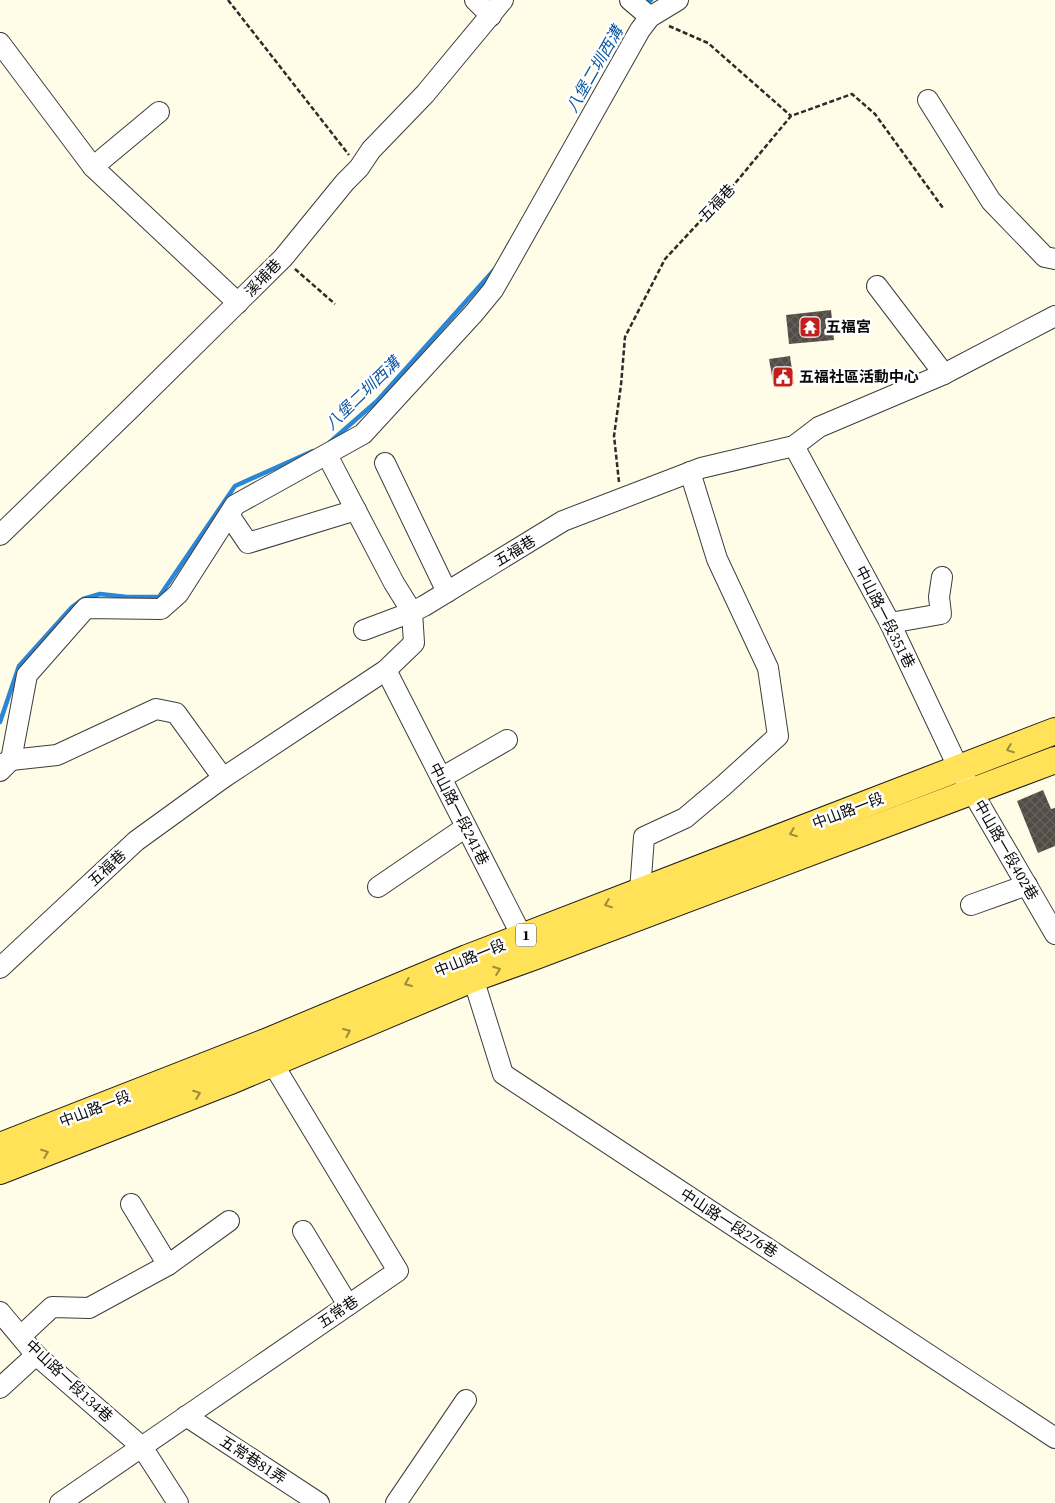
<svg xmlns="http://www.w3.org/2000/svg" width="1055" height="1503" viewBox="0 0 1055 1503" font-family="'Source Serif 4','Noto Sans TC',serif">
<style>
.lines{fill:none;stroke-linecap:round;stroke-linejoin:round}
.stream{stroke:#2b86d5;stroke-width:4.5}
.building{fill:url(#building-cross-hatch)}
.minor-casing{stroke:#3d3d3d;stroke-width:22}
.major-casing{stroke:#1b1b1b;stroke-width:28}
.path{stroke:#2c2c2c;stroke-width:2.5;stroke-dasharray:5 2.5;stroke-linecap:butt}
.minor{stroke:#fff;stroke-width:20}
.major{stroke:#ffe257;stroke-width:26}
.oneway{stroke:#9d8c38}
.labels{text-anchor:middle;stroke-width:5;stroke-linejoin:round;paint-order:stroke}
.shield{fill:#fff;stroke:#545454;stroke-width:1}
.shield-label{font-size:14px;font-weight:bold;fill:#0a0a0a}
.street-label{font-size:15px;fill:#0a0a0a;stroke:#fff}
.poi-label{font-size:15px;font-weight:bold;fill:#0a0a0a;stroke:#fff;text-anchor:start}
.water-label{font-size:16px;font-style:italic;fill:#0e57a2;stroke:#fff}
</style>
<defs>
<pattern id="building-cross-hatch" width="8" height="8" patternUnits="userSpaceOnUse" patternTransform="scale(1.25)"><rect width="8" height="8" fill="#534c46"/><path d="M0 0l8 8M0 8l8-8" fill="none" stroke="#67615c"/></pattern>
</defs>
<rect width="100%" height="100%" fill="#fffce7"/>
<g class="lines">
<g class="stream">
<polyline points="644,7 646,3 651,0"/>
<polyline points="329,443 377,401 494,270"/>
<polyline points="0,722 19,666 72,607 83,599 100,594 127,597 159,597 235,486 313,451"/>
</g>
</g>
<g class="building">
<polygon points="831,310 834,340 789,344 786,315"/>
<polygon points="790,356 794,384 774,387 769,359"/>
<polygon points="1043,790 1051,809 1055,808 1055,846 1038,853 1017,801"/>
</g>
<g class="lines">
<g class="minor-casing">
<g id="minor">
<polyline points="475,0 491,16"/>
<polyline points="630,0 650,17"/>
<polyline points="0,43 93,167 238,303"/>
<polyline points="928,100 991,201 1045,257 1055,259"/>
<polyline points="93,167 159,112"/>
<polyline points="877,286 944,374"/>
<polyline points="794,446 890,623 959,769 1055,934"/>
<polyline points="327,455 394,583 412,612 364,630"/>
<polyline points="385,463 447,592"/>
<polyline points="229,515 248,543 356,510"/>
<polyline points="0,535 129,410 283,258 345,182 359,168 371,150 425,94 503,0"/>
<polyline points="890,623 941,614 939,597 942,577"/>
<polyline points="386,670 528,948"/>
<polyline points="0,765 11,760 57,755 156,709 176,713 223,778"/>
<polyline points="0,771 11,760 27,675 86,608 161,609 178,594 235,505 363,434 474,313 493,290 509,262 640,30 650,17 678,0"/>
<polyline points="441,778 507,740"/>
<polyline points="378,887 466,827"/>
<polyline points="640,891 644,837 685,818 723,786 778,736 768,668 717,559 690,472"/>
<polyline points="971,905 1027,885"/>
<polyline points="469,965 503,1074 1055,1438"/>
<polyline points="0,968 136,841 223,778 386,670 414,643 412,612 424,606 563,521 701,468 794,446 819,427 944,374 1055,316"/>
<polyline points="131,1204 168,1265"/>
<polyline points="303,1231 348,1305"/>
<polyline points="0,1312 36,1355 142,1447 178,1503"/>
<polyline points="21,1336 52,1307 89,1308 168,1265 229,1221"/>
<polyline points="0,1388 36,1355"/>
<polyline points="186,1416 319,1503"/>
<polyline points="60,1503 398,1271 273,1064 270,1050"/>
<polyline points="396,1503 466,1400"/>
</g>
</g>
<g class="major-casing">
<g id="major">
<polyline points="0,1146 268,1041 467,958 1055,731"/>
<polyline points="0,1171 228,1082 472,979 533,957 1055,760"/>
</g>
</g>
<g class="path">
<polyline points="228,0 349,155"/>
<polyline points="669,26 708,43 791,116"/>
<polyline points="295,269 335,304"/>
<polyline points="619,482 614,436 621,385 625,337 665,259 732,187 791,116 852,94 875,114 943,208"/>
</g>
<use href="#minor" class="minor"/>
<use href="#major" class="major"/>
</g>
<defs><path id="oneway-chevron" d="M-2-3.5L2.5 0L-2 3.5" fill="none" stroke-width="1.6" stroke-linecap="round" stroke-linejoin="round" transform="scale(1.25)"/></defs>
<g class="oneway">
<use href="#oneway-chevron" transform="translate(1010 749) rotate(159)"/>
<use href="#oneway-chevron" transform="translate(793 833) rotate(159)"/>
<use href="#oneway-chevron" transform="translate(608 904) rotate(159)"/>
<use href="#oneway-chevron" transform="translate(497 970) rotate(-20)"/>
<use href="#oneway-chevron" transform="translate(408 983) rotate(157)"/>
<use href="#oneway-chevron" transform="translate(347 1032) rotate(-23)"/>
<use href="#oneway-chevron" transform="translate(197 1094) rotate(-21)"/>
<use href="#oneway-chevron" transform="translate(45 1153) rotate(-21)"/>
</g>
<defs>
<g id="temple-square" transform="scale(1.125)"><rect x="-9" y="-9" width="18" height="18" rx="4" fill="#c11f1b" stroke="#fff"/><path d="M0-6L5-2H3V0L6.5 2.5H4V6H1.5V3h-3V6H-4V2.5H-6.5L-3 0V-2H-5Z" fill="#fff"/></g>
<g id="civic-square" transform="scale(1.125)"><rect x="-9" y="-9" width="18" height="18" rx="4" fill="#c11f1b" stroke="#fff"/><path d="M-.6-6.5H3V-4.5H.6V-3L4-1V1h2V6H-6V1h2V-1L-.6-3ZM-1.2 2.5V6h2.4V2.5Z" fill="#fff"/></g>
</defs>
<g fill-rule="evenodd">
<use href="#temple-square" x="810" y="327"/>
<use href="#civic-square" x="783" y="377"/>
</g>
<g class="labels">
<rect class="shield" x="516" y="923.5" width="20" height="23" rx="4"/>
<g class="shield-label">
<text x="526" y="940">1</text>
</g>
<g class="street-label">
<text transform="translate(717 203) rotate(-47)" y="5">五福巷</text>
<text transform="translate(263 278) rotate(-46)" y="5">溪埔巷</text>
<text transform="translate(515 551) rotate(-31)" y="5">五福巷</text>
<text transform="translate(885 617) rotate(63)" y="5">中山路一段351巷</text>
<text transform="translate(848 811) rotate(-21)" y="5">中山路一段</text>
<text transform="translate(459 814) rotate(63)" y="5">中山路一段241巷</text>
<text transform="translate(1006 850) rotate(60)" y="5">中山路一段402巷</text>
<text transform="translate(107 868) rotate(-43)" y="5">五福巷</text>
<text transform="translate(470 958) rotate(-22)" y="5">中山路一段</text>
<text transform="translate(95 1109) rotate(-21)" y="5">中山路一段</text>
<text transform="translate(729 1223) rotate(33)" y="5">中山路一段276巷</text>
<text transform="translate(338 1312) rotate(-34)" y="5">五常巷</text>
<text transform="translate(69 1381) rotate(43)" y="5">中山路一段134巷</text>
<text transform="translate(253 1460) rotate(33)" y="5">五常巷81弄</text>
</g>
<g class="poi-label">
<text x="826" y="332">五福宮</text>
<text x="799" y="382">五福社區活動中心</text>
</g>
<g class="water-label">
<text transform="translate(594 69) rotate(-60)" y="6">八堡二圳西溝</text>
<text transform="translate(362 393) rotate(-44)" y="6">八堡二圳西溝</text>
</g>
</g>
</svg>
